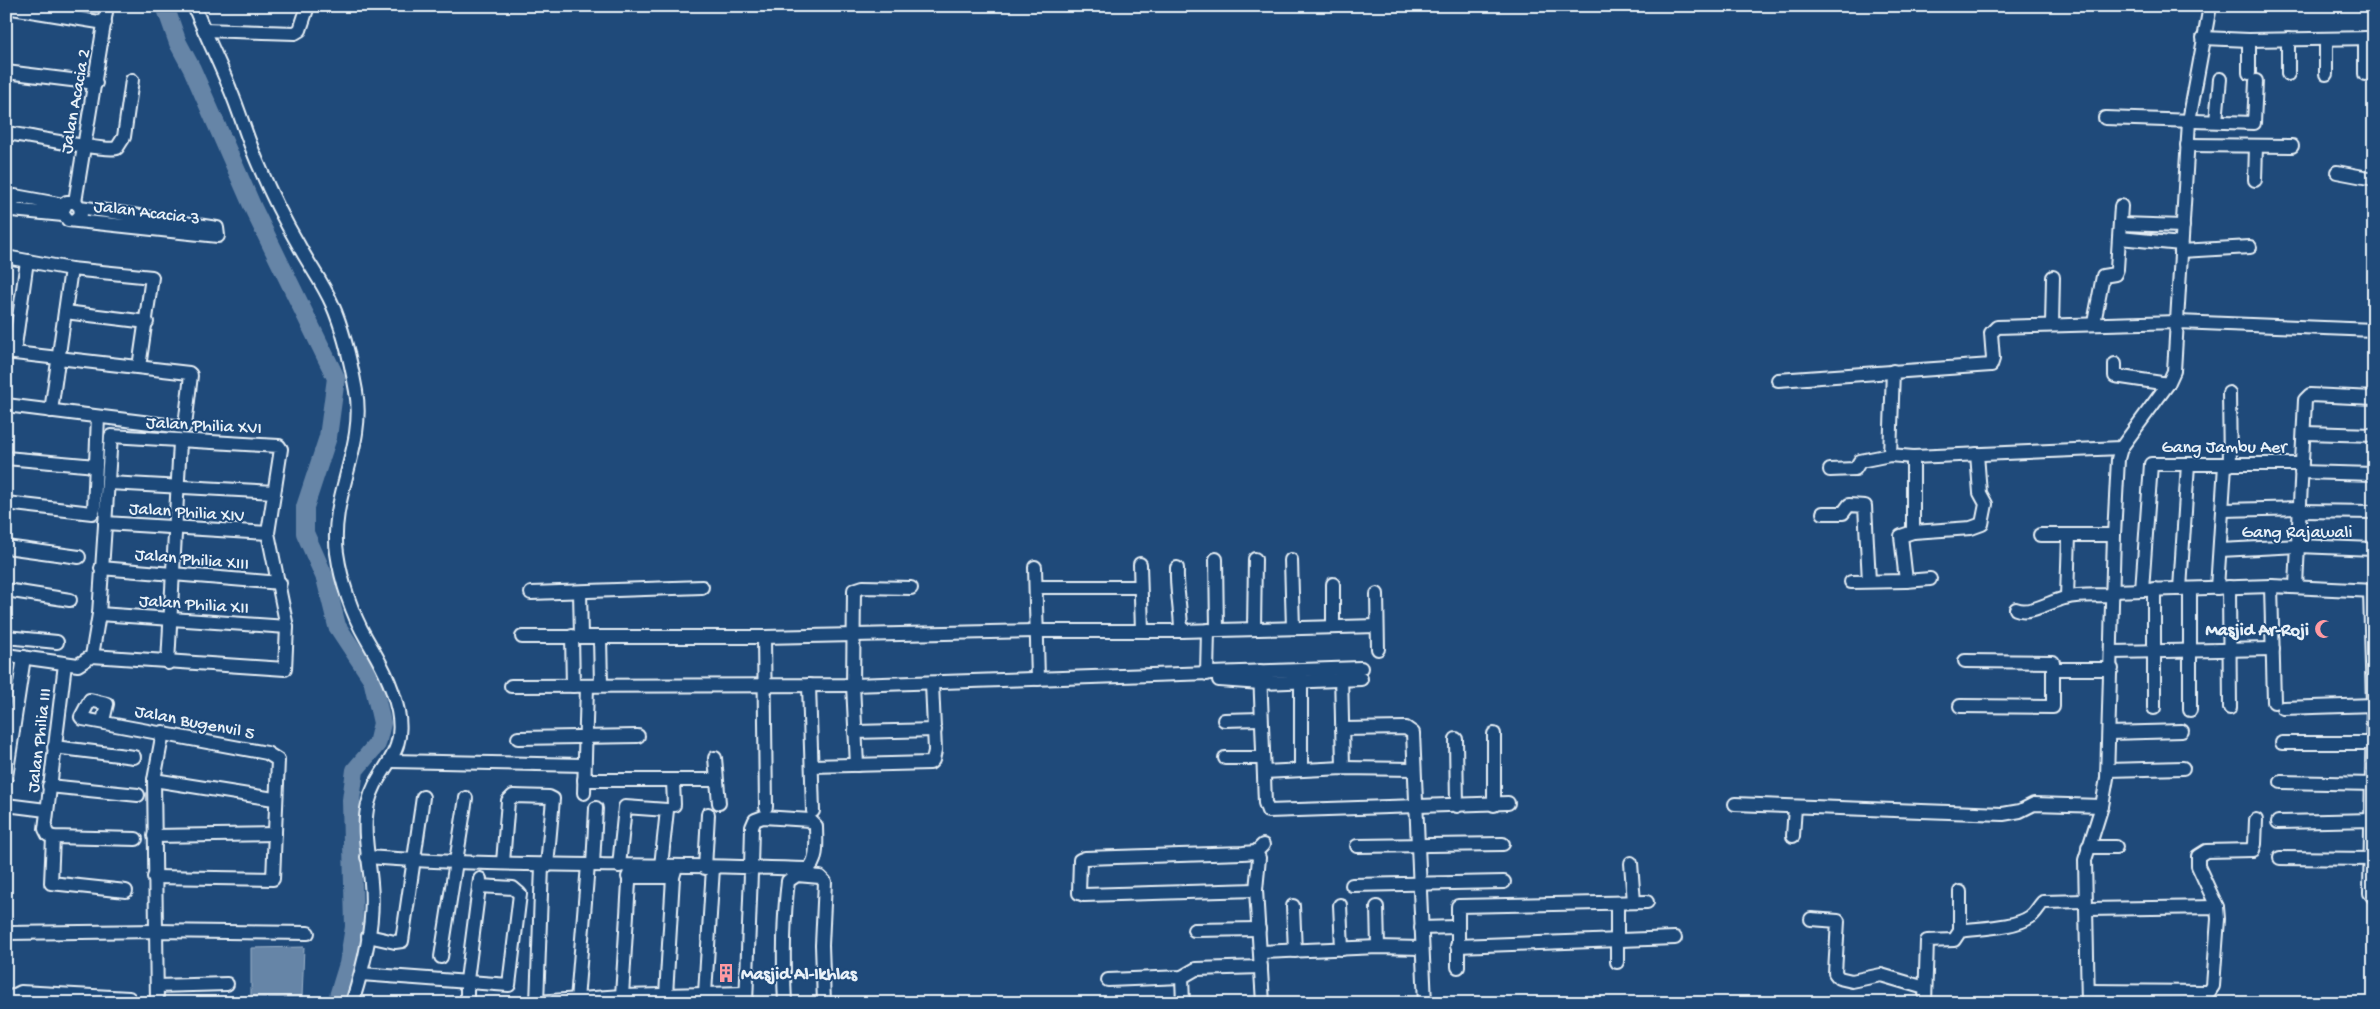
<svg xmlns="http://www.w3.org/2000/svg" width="2380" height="1009" viewBox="0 0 2380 1009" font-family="'Gochi Hand',sans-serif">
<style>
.water{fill:#6685a7;stroke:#9ab0c7}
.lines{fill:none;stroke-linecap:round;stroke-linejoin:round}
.river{stroke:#6685a7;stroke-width:18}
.minor-casing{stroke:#e8f1f8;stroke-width:16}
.minor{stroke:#1f4a7a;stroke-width:12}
.labels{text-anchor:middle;stroke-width:4;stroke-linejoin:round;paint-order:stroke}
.street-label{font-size:18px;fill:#e8f1f8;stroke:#1f4a7a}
.poi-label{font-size:18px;font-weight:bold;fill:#e8f1f8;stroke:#1f4a7a;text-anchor:end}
</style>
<rect width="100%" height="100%" fill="#1f4a7a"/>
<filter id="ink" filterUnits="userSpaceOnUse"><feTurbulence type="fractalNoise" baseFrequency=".02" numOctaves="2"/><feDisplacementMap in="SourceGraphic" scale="10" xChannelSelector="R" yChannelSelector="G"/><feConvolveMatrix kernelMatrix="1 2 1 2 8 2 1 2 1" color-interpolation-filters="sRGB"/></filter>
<g filter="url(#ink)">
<polygon class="water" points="304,947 302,998 251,997 251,948"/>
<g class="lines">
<polyline class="river" points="165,6 178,43 192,69 254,210 336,378 328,437 305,507 305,533 325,578 337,626 372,679 382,723 377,744 355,770 351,800 354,927 348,964 336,1003"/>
<g class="minor-casing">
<g id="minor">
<path d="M 194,6 C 205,34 219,61 230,89 C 241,115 248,142 260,168 C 271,194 284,220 298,244 C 309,265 323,283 332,304 C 344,331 351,363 356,391 C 366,447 329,497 337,553 C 341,581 352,614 366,638 C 380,662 392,683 398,711 C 407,758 377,766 368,804 C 362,829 369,858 371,883 C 375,923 364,965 352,1003"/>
<polyline points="6,7 105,23"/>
<polyline points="204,30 295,33 300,30 308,6"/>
<polyline points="2203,38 2249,40 2374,38"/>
<polyline points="2365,38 2365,74"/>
<polyline points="2326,39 2326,74"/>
<polyline points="2249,40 2249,73"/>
<polyline points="6,72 96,83"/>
<polyline points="2288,74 2288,39"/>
<polyline points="2105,118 2254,123 2256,81"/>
<polyline points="2216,121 2220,79"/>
<path d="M 6,133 C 24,135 107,152 117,148 L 124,137 L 132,80"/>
<polyline points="2187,145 2292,146"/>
<polyline points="2337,172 2374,179"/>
<polyline points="2255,180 2256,146"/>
<polyline points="75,202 107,6"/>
<polyline points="63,215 12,210 13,198 15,196 64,205"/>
<polyline points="76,220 81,214 80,207 75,202 67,202 62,212 68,220 218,236 217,228 80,207"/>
<polyline points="2121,224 2183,226"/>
<polyline points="2120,238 2181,244"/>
<polyline points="2181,251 2250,247"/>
<polyline points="6,257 71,269 152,277 139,367"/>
<polyline points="65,312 147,322"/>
<polyline points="2094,323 2103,276 2115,274 2117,269 2121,206"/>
<polyline points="2052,325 2053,277"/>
<polyline points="6,352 189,373 191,375 185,426 183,427 6,405"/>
<polyline points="14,353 27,261"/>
<polyline points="2115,364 2115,376 2168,384"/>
<polyline points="1778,380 1991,365 1993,359 1991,333 1997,327 2178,322 2374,330"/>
<polyline points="2229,393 2230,465"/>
<polyline points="51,411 71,269"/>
<polyline points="2305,433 2374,435"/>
<polyline points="1890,455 1893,371"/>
<polyline points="1913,457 1913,532 1971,528 1982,524 1986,504 1980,493 1977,454"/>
<polyline points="6,458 96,466"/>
<polyline points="1830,470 1855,469 1860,461 1890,455 1913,457 2121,448"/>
<polyline points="2301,472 2374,474"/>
<polyline points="109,483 274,492"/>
<polyline points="6,503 92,513 94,509 98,417"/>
<polyline points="2223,510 2300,508"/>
<polyline points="2300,511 2374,512"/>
<polyline points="1823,513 1843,513 1849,505 1865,506 1869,581"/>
<polyline points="105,523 268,533"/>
<polyline points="2040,535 2114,535"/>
<polyline points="6,547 79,557"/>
<polyline points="2220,550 2298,546 2374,549"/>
<polyline points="1216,559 1217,629"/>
<polyline points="1291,560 1293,628"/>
<polyline points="1140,564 1142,631"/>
<polyline points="1035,567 1038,679"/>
<polyline points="101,568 280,583"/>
<path d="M 1177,568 C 1176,590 1181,610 1181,631"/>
<polyline points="1906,581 1930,579"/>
<polyline points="1851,582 1906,581 1901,536 1913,532"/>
<polyline points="1333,584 1333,627"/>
<polyline points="2271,586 2274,702"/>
<polyline points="2296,586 2305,400 2310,395 2374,398"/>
<polyline points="1036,587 1140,587"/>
<polyline points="2229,587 2230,708"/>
<polyline points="2217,588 2225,465"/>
<polyline points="2154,589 2154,708"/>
<polyline points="2180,589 2188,464"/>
<polyline points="2190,589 2190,710"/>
<polyline points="6,590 70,600"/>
<polyline points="2142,590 2151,464 2301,464"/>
<polyline points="2112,591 2271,586 2374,591"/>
<polyline points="2370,591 2373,705 2370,893 2374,898"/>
<polyline points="580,592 581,636"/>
<polyline points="531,593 702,587"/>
<polyline points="1377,594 1378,649"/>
<polyline points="2067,597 2069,535"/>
<path d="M 2016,609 C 2030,615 2051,601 2065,598 C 2079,594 2098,596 2113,595"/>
<polyline points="99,614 287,627"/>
<polyline points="1254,628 1255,559"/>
<polyline points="572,636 573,686"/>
<polyline points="6,637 57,642"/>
<polyline points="522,637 764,637 1036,631 1181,631 1377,626"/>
<polyline points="600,637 601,685"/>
<polyline points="764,637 766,807"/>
<polyline points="2112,652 2273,649"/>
<polyline points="6,655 78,665 92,656 99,614 111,436 279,446 281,449 268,533 287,627 285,669 92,656"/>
<polyline points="168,663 180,442"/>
<polyline points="65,664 45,829 48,835 53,837 136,839"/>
<polyline points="2053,669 2112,669"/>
<polyline points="1260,671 1265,803 1268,811 1508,803"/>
<polyline points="1341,671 1343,768"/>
<polyline points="1301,672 1301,770"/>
<polyline points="1207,674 1208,630"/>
<polyline points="1219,680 1261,683 1361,679"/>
<polyline points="809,685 813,811"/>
<polyline points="511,686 853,685 1361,668"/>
<polyline points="1960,706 2053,707 2053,662 1965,661"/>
<polyline points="2283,708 2374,705"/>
<polyline points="1224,720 1261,719"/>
<polyline points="103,721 107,704 90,700 81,717 83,719 267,753 278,760 273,879 154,877"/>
<polyline points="1342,729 1406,728 1413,733 1425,1003"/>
<polyline points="855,732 935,730"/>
<polyline points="2109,733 2182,731"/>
<polyline points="1494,734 1494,805"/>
<polyline points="518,738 638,736"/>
<polyline points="1456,739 1457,806"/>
<polyline points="2282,743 2374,743"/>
<polyline points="54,747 134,757"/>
<polyline points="715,758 719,803"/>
<polyline points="1225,758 1263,758"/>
<polyline points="391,761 584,765"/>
<polyline points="857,765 853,685 854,590 863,587 911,588"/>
<polyline points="812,766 930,763 933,760 935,751 932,683"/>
<polyline points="2108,770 2183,768"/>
<polyline points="1264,772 1343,768 1414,769"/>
<polyline points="6,777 24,657"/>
<polyline points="154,780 274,799"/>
<polyline points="584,780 716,780"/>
<polyline points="673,781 674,805"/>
<polyline points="2281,782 2374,784"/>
<polyline points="49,786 138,795"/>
<polyline points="584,793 587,686"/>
<polyline points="1735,804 2003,814 2020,811 2034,804 2102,806"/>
<polyline points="6,805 46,810"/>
<polyline points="2278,822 2374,820"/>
<polyline points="154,836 275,834"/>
<polyline points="1793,836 1795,807"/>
<polyline points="53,837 51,883 126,891"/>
<polyline points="1357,846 1503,844"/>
<polyline points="2088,847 2116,847"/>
<polyline points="1256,852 1259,858 1256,890 1263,1003"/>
<path d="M 367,857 C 514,868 661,863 807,869 C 819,863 816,838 816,826 L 810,820 L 763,817 L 755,820 L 752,827 L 751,867 L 751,873 L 746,1003"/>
<polyline points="2280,858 2374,859"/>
<polyline points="503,862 508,801 513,796 549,797 553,799 547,866"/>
<polyline points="1631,863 1634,902"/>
<polyline points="593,865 596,808"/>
<polyline points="619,866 625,807 667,810 661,866"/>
<polyline points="705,868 708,814"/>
<polyline points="628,877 673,877"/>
<polyline points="1352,885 1504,882"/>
<polyline points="1256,890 1084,895 1079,893 1080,860 1085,858 1243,853 1256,852 1263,845"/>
<polyline points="1960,892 1960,931"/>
<polyline points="1617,903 1617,962"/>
<polyline points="1340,905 1342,949"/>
<polyline points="1293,906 1295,951"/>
<polyline points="1377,907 1378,947"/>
<polyline points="2217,907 2198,866 2198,856 2206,851 2253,850 2255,844 2256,820"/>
<polyline points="2087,909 2217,907 2218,919 2213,986 2209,992 2088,991"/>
<polyline points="1811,919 1838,921 1835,973 1839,978 1852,981 1881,975 1925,988"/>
<polyline points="1421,928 1456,927"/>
<polyline points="1194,930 1259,929"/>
<polyline points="6,933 156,931 308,933"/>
<polyline points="368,936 395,942 402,941 423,797"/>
<polyline points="1457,946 1675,938"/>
<polyline points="1261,952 1378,947 1421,948"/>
<polyline points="441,957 466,798"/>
<polyline points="1458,967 1458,906 1647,902"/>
<polyline points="361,974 509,985 520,894 513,888 479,886"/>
<polyline points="1182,977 1183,1003"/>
<polyline points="1108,980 1182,977 1196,969 1261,967"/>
<polyline points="157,986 227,984"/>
<polyline points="705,993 713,868"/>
<polyline points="666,995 673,877 676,867"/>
<polyline points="622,996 630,866"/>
<polyline points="577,1000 588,865"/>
<polyline points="537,1002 622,996 746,993"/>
<polyline points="11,1003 11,997 21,992 129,998"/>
<polyline points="157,1003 154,780 163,732"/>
<polyline points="467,1003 467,980 480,879"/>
<polyline points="537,1003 542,866"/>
<path d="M 785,1003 C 783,962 783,922 788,881 L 797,875 L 820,877 L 825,882 L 822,945 L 824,1003"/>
<path d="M 1925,1003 L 1927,941 L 1954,940 L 1960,931 C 1979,928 2014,928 2030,917 C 2036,913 2038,907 2043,902 L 2085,901"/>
<polyline points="2088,1003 2085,860 2102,806 2107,778 2114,535 2118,459 2121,448 2168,384 2174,371 2189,121 2210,6"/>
</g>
</g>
<use href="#minor" class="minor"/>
</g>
</g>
<defs>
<g id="mosque-bare" transform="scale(1.5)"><path d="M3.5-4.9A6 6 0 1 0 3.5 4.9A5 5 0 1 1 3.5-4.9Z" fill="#ff9aa2" stroke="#1f4a7a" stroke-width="2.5" paint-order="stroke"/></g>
<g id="building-bare" transform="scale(1.5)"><path d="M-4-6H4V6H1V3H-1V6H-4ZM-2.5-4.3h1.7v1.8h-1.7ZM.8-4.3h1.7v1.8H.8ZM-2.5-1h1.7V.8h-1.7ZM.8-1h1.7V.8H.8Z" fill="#ff9aa2" stroke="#1f4a7a" stroke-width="2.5" paint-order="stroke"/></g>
</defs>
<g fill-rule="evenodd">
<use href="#mosque-bare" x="2324" y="629"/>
<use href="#building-bare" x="726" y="973"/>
</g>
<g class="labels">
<g class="street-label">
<text transform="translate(74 101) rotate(-80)" y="6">Jalan Acacia 2</text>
<text transform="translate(147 211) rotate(7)" y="6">Jalan Acacia 3</text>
<text transform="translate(204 424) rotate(3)" y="6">Jalan Philia XVI</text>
<text x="2224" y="452">Gang Jambu Aer</text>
<text transform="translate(187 511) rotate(4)" y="6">Jalan Philia XIV</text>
<text x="2297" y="537">Gang Rajawali</text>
<text transform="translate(192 558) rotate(5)" y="6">Jalan Philia XIII</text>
<text transform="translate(194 603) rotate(4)" y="6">Jalan Philia XII</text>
<text transform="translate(195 721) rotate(11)" y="6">Jalan Bugenvil 5</text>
<text transform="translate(38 740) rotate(-83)" y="6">Jalan Philia III</text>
</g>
<g class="poi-label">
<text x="2309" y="635">Masjid Ar-Roji</text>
<text x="741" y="979" text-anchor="start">Masjid Al-Ikhlas</text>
</g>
</g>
<rect width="2380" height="1009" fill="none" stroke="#1f4a7a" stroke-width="25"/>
<rect x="12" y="12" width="2355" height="984" fill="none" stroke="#e8f1f8" stroke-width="2" filter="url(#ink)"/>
</svg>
